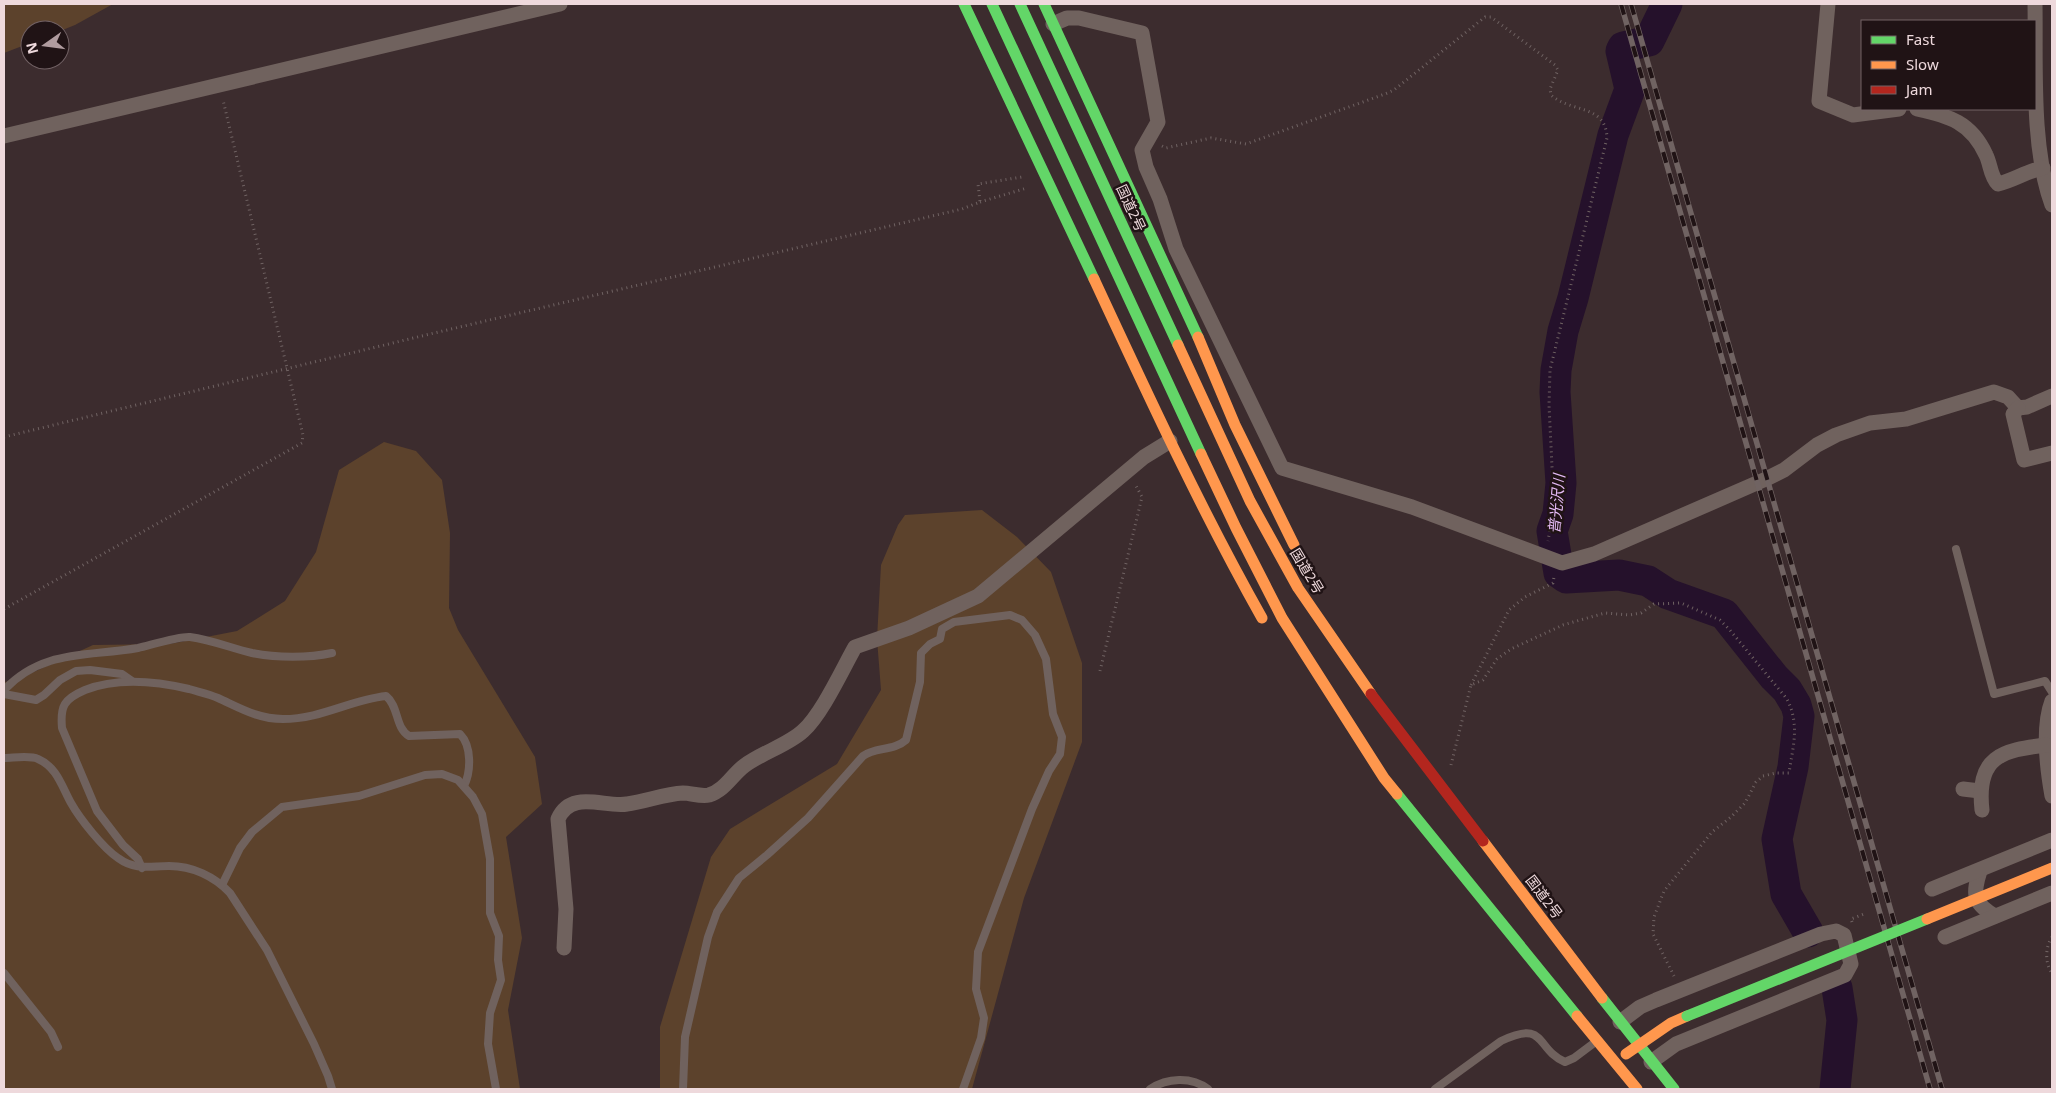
<svg xmlns="http://www.w3.org/2000/svg" width="2056" height="1093" viewBox="0 0 2056 1093" font-family="'Noto Sans','Noto Sans JP',sans-serif">
<style>
.green{fill:#5c422c}
.lines{fill:none;stroke-linecap:round;stroke-linejoin:round}
.river{stroke:#25112b;stroke-width:31}
.path{stroke:#706363;stroke-width:3;stroke-dasharray:1 4;stroke-linecap:butt}
.lane{stroke:#70625e;stroke-width:8}
.street{stroke:#70625e;stroke-width:15}
.fast{stroke:#63d668;stroke-width:11}
.slow{stroke:#ff974d;stroke-width:11}
.jam{stroke:#b3261e;stroke-width:11}
.rail-casing{stroke:#706362;stroke-width:5.5}
.rail{stroke:#201315;stroke-width:4;stroke-dasharray:11;stroke-linecap:butt}
.fast-bridge{stroke:#63d668;stroke-width:11}
.slow-bridge{stroke:#ff974d;stroke-width:11}
.labels{text-anchor:middle;stroke-width:5;stroke-linejoin:round;paint-order:stroke}
.street-label{font-size:14px;fill:#eed9dc;stroke:#201315}
.water-label{font-size:15px;font-style:italic;fill:#e4baf5;stroke:#201315}
</style>
<rect width="100%" height="100%" fill="#3c2c2e"/>
<g class="green">
<polygon points="4,4 113,4 75,25 60,31 30,30 30,43 4,53"/>
<polygon points="384,442 416,451 442,480 450,533 449,608 458,630 535,757 542,804 506,837 522,938 508,1010 520,1089 4,1089 4,682 14,681 93,645 170,644 237,631 285,601 316,552 339,470"/>
<polygon points="982,510 1017,537 1051,572 1082,663 1082,742 1024,898 972,1089 660,1089 660,1027 711,857 730,829 837,764 881,690 877,639 881,565 898,525 905,515"/>
</g>
<g class="lines">
<g class="river">
<polyline points="1667,4 1649,41 1623,47 1621,51 1630,89 1613,135 1573,298 1563,331 1556,370 1555,392 1561,483 1558,514 1552,531 1559,573 1566,578 1619,575 1648,581 1668,594 1724,614 1774,677 1787,690 1796,705 1799,716 1793,767 1777,839 1786,894 1808,932"/>
<polyline points="1835,1089 1842,1020 1837,988"/>
</g>
<g class="path">
<path d="M 1162,146 L 1166,148 L 1211,138 L 1246,144 L 1385,94 L 1394,90 L 1485,17 L 1491,17 L 1555,65 L 1558,70 L 1550,89 L 1551,95 C 1571,113 1606,104 1607,138 L 1550,370 L 1549,405 L 1554,508 L 1548,541"/>
<polyline points="980,202 1027,188"/>
<polyline points="4,437 430,334 962,209 980,202 978,184 1022,177"/>
<polyline points="4,609 302,443 303,435 223,100"/>
<polyline points="1100,671 1142,497 1135,484"/>
<polyline points="1471,685 1509,610 1525,597 1553,583 1554,577"/>
<path d="M 1451,765 L 1471,685 L 1483,680 L 1497,659 L 1511,649 L 1563,625 L 1605,613 L 1629,615 L 1641,613 L 1654,604 L 1681,603 L 1720,620 L 1729,629 L 1787,699 C 1800,725 1793,746 1789,773 L 1776,773 L 1763,776 L 1756,782 L 1745,803 L 1731,817 L 1712,832 L 1664,891 L 1654,917 L 1653,934 L 1674,976"/>
<polyline points="1852,922 1851,919 1864,914"/>
<path d="M 2052,937 C 2045,947 2045,964 2052,973"/>
</g>
<g class="lane">
<polyline points="1956,549 1994,694 2045,681 2052,692"/>
<path d="M 4,690 C 43,649 87,657 138,648 C 151,645 179,636 190,637 C 212,640 231,648 252,653 C 276,658 309,658 332,653"/>
<polyline points="4,694 36,700 44,695 60,680 76,671 90,670 122,674 132,681"/>
<path d="M 4,758 C 13,758 30,755 38,759 C 57,767 62,787 71,803 C 80,819 103,848 118,858 C 136,871 150,866 169,866 C 192,866 214,876 230,893 L 267,950 L 314,1044 L 328,1076 L 332,1089"/>
<path d="M 142,868 L 138,859 L 123,845 L 97,811 L 62,728 C 60,706 64,699 85,690 C 118,677 155,681 189,689 C 199,692 209,694 218,698 C 240,708 258,719 283,719 C 321,719 350,700 386,696 C 399,706 395,728 409,736 L 460,734 C 472,746 471,772 464,786"/>
<polyline points="222,885 240,848 252,832 282,807 359,796 425,775 442,774 458,780 473,797 482,814 490,859 490,913 499,936 498,960 501,980 490,1013 488,1044 496,1089"/>
<polyline points="4,973 51,1032 58,1047"/>
<path d="M 683,1089 L 685,1037 L 708,937 L 717,912 L 739,878 L 767,855 L 808,818 L 863,756 C 875,747 894,751 906,740 L 920,682 L 921,653 L 930,644 L 940,639 L 942,629 L 954,622 L 1010,615 L 1022,620 L 1035,635 L 1046,659 L 1053,714 L 1062,737 L 1060,754 L 1049,771 L 1032,809 L 978,952 L 976,989 L 984,1018 L 981,1038 L 963,1089"/>
<path d="M 1150,1089 C 1167,1078 1191,1076 1208,1089"/>
<path d="M 1435,1089 L 1501,1041 C 1547,1019 1535,1049 1565,1062 L 1574,1058 L 1594,1043"/>
</g>
<g class="street">
<polyline points="1828,4 1819,101 1853,115 1899,109"/>
<path d="M 2035,4 C 2036,65 2031,148 2052,205"/>
<polyline points="1053,24 1067,18 1079,18 1142,33 1158,122 1142,150 1146,167 1160,199 1176,249 1282,468 1412,507 1562,563 1594,554 1766,479 1784,470 1817,445 1836,435 1870,423 1906,419 1994,392 2008,397 2018,408 2027,407 2052,396"/>
<path d="M 1917,109 C 1949,116 1971,122 1986,155 C 1991,165 1990,176 1998,184 C 2014,180 2027,171 2043,168"/>
<polyline points="4,136 560,4"/>
<polyline points="2018,408 2013,414 2024,460 2052,453"/>
<path d="M 2052,701 C 2042,727 2047,768 2052,796"/>
<polyline points="1963,789 1980,791"/>
<path d="M 1982,810 C 1976,757 2001,750 2047,745"/>
<path d="M 1980,871 C 1973,893 1972,903 1995,916"/>
<polyline points="1932,889 2052,840"/>
<polyline points="1945,937 2052,893"/>
<path d="M 564,948 L 566,909 L 558,819 C 571,789 605,808 627,804 C 645,802 664,794 683,793 C 691,793 701,797 709,795 C 725,790 732,775 744,766 C 761,753 788,745 803,731 C 822,714 842,670 855,647 L 909,628 L 978,596 L 1144,457 L 1170,441"/>
<polyline points="1620,1022 1640,1007 1656,1000 1821,934 1836,931 1844,935 1851,964 1845,975 1676,1044 1651,1062"/>
</g>
<g class="fast">
<polyline points="964,4 1094,279"/>
<polyline points="992,4 1201,454"/>
<polyline points="1020,4 1178,345"/>
<polyline points="1044,4 1198,337"/>
<polyline points="1397,794 1577,1016"/>
<polyline points="1602,998 1674,1089"/>
</g>
<g class="slow">
<path d="M 1094,279 C 1147,393 1200,508 1262,618"/>
<polyline points="1198,337 1235,425 1294,545"/>
<polyline points="1178,345 1250,501 1298,588 1371,694"/>
<polyline points="1201,454 1236,528 1282,618 1384,778 1397,794"/>
<polyline points="1483,841 1602,998"/>
<polyline points="1577,1016 1637,1089"/>
<polyline points="1626,1054 1671,1023 1687,1016"/>
</g>
<polyline class="jam" points="1371,694 1483,841"/>
<g class="rail-casing">
<g id="rail">
<polyline points="1621,4 1930,1089"/>
<polyline points="1631,4 1942,1089"/>
</g>
</g>
<use href="#rail" class="rail"/>
<polyline class="fast-bridge" points="1687,1016 1927,919"/>
<polyline class="slow-bridge" points="1927,919 2052,868"/>
</g>
<g class="labels">
<g class="street-label">
<text transform="translate(1131 208) rotate(65)" y="5">国道2号</text>
<text transform="translate(1307 571) rotate(59)" y="5">国道2号</text>
<text transform="translate(1544 897) rotate(53)" y="5">国道2号</text>
</g>
<g class="water-label">
<text transform="translate(1557 504) rotate(-85)" y="5">普光沢川</text>
</g>
</g>
<rect width="2056" height="1093" fill="none" stroke="#eed9dc" stroke-width="10"/>
<rect x="1861" y="20" width="175" height="90" fill="#201315" stroke="#726265"/>
<rect x="1871" y="36" width="25" height="8" fill="#63d668" stroke="#726265"/>
<text x="1906" y="45" font-size="15" fill="#eed9dc">Fast</text>
<rect x="1871" y="61" width="25" height="8" fill="#ff974d" stroke="#726265"/>
<text x="1906" y="70" font-size="15" fill="#eed9dc">Slow</text>
<rect x="1871" y="86" width="25" height="8" fill="#b3261e" stroke="#726265"/>
<text x="1906" y="95" font-size="15" fill="#eed9dc">Jam</text>
<g transform="translate(45 45) rotate(256)"><circle r="24" fill="#201315" stroke="#726265"/>
<path d="M0-4L9 19L0 12L-9 19Z" fill="#b09c9f"/>
<text y="-8" font-size="14" font-weight="bold" text-anchor="middle" fill="#eed9dc">N</text>
</g>
</svg>
